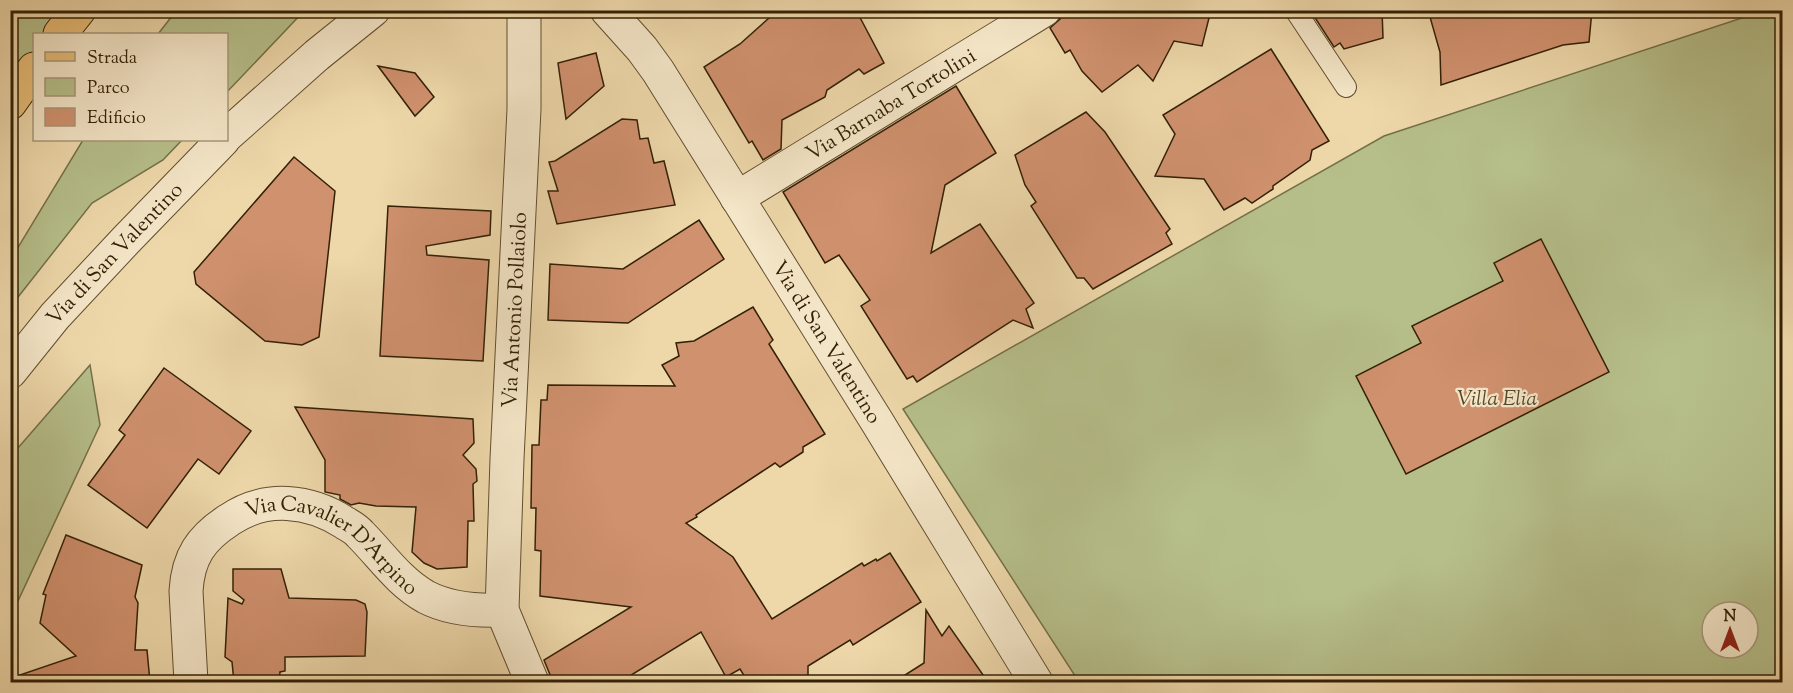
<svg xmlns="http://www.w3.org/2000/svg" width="1793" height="693" viewBox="0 0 1793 693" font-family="'Sorts Mill Goudy',serif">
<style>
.green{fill:#b6bf8a;stroke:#747048;stroke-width:1.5;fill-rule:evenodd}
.building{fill:#d0916e;stroke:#332006;stroke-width:1.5}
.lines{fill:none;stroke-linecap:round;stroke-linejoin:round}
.lane-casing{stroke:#624e2f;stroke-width:22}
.street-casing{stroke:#624e2f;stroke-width:35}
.primary-casing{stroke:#332006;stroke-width:35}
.lane{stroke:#f4e6c8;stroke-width:20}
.street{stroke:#f4e6c8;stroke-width:33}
.primary{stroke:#e7bc75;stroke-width:33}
.labels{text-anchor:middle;stroke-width:4.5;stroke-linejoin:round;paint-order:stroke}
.street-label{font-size:21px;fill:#332006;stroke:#f4e6c8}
.park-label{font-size:21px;font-style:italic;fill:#544827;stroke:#f4e6c8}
</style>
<rect width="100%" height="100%" fill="#eed8aa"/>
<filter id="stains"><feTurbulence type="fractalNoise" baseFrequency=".00333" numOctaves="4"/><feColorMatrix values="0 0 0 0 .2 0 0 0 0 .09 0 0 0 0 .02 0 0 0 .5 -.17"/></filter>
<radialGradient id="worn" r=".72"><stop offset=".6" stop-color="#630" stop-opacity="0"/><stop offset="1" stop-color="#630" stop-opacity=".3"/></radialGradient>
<g class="green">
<polygon points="11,11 65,11 47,34 34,34 34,51 11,82"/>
<polygon points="176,11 176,10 304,11 227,92 226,34 158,34"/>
<path d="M 1763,11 L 1782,11 L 1782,682 L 1079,682 L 903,409 L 1384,136 ZM 1712,612 L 1748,612 L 1748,648 L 1712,648 Z"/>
<polygon points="83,140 182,140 163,160 92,203 11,306 11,259"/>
<polygon points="90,365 100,425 11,616 11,456"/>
</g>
<g class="building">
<polygon points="778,10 856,10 884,63 864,74 859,69 827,90 825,97 782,120 781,149 763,160 752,141 749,143 704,67 740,44"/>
<polygon points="1063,10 1211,10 1202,46 1174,41 1153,81 1138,65 1102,92 1082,71 1070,50 1065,53 1050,28 1060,19"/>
<polygon points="1310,10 1382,10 1383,38 1344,49 1340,43 1334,47"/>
<polygon points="1428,10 1592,10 1589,42 1563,45 1441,85 1440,52"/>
<polygon points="1271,49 1329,141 1312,150 1310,160 1273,186 1273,189 1252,203 1245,198 1224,210 1204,179 1155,176 1175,134 1163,115"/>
<polygon points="596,53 604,86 566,119 558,63"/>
<polygon points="378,66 415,73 434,97 415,116"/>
<polygon points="956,86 996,153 945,185 931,253 980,224 1034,303 1026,309 1033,328 1013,320 917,382 913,376 907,379 861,306 870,300 839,255 825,263 783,192"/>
<polygon points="1086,112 1105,132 1170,229 1166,233 1172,244 1093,289 1084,278 1077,278 1031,206 1036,202 1025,185 1015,155"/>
<polygon points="622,119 637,120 640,139 648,138 654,163 664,161 675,205 557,224 548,191 558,191 549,162 555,161"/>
<polygon points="294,157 335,191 319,337 302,345 265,341 196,284 194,272"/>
<polygon points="388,206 491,211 490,235 426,246 427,255 489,260 483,361 380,356"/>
<polygon points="699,220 724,259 628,323 548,320 550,264 623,269"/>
<polygon points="1541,239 1609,372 1406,474 1356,376 1421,343 1412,326 1503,281 1494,263"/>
<polygon points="753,307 773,340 769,344 825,434 803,447 803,452 780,467 775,463 696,515 697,517 686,523 733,557 772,619 862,563 864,566 876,559 877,561 890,553 921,602 853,645 850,640 808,666 808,682 748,682 740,669 726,677 701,632 620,682 553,682 544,660 631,607 540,596 541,551 535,550 536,508 531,508 532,445 539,445 541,400 547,400 548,385 675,386 662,365 679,356 676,343 694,341"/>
<polygon points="164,368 251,431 219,474 198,459 147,528 88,485 125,435 119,430"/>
<polygon points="295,407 473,419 474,443 463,455 476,469 477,481 473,484 474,521 468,521 467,567 437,569 424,563 412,552 416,507 376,506 359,503 351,505 340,499 340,495 325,492 325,460"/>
<polygon points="66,535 142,565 135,597 138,603 135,650 147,650 150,682 14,682 14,677 76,656 40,623 46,595 43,594"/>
<polygon points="233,569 281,569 289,598 356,600 365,604 367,612 365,656 285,657 285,671 280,672 279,682 234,682 232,662 225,657 228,598 242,604 244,600 233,591"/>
<polygon points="926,610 942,636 949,626 988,682 894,682 924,663"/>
</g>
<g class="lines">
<g class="lane-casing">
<polyline id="lane" points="1295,10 1346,87"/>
</g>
<g class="street-casing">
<g id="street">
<polyline points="524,10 524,109 507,459 502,610 532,682"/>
<path id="s1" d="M 607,10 L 642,49 L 658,71 L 876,420 L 1036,682"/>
<polyline points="226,136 317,55 373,10"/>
<path id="s2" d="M 737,198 L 1044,10"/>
<path id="s3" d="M 10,372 L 55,316 L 127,239 L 223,140"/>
<path id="s4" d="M 191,682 L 186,591 C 188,557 201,538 229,520 C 265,495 310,500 345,523 C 350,526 356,529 360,534 C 382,556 398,581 426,597 C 449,609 477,611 502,610"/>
</g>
</g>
<g class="primary-casing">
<g id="primary">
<polyline points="60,34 79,10"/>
<polyline points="10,103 34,69"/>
</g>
</g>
<use href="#lane" class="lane"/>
<use href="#street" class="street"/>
<use href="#primary" class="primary"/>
</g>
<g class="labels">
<g class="street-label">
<text dy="7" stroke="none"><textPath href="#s2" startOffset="180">Via Barnaba Tortolini</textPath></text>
<text dy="7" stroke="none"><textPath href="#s3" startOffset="158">Via di San Valentino</textPath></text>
<text transform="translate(514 310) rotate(-87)" y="7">Via Antonio Pollaiolo</text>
<text dy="7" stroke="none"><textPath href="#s1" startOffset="399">Via di San Valentino</textPath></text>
<text dy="7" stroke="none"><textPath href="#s4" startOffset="298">Via Cavalier D'Arpino</textPath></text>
</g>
<g class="park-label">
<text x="1497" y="405">Villa Elia</text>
</g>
</g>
<rect width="1793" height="693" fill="none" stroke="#eed8aa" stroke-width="36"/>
<rect x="12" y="12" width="1769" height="669" fill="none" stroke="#332006" stroke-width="3"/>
<rect x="18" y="18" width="1757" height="657" fill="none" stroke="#332006" stroke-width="1.5"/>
<rect x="33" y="33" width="195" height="108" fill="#f4e6c8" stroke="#a7977a" stroke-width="1.5"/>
<rect x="45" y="52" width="30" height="9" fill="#e7bc75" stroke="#a7977a" stroke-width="1.5"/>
<text x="87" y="63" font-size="18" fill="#332006">Strada</text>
<rect x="45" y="78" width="30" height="18" fill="#b6bf8a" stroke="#a7977a" stroke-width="1.5"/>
<text x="87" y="93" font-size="18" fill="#332006">Parco</text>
<rect x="45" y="108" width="30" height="18" fill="#d0916e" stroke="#a7977a" stroke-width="1.5"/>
<text x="87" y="123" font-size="18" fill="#332006">Edificio</text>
<g transform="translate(1730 630)"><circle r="28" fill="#f4e6c8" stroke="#a7977a" stroke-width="1.5"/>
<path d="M0-4.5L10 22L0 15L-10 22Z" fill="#8f2418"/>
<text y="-9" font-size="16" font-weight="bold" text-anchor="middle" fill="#332006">N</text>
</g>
<rect width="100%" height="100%" filter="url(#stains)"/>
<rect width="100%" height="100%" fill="url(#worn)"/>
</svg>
